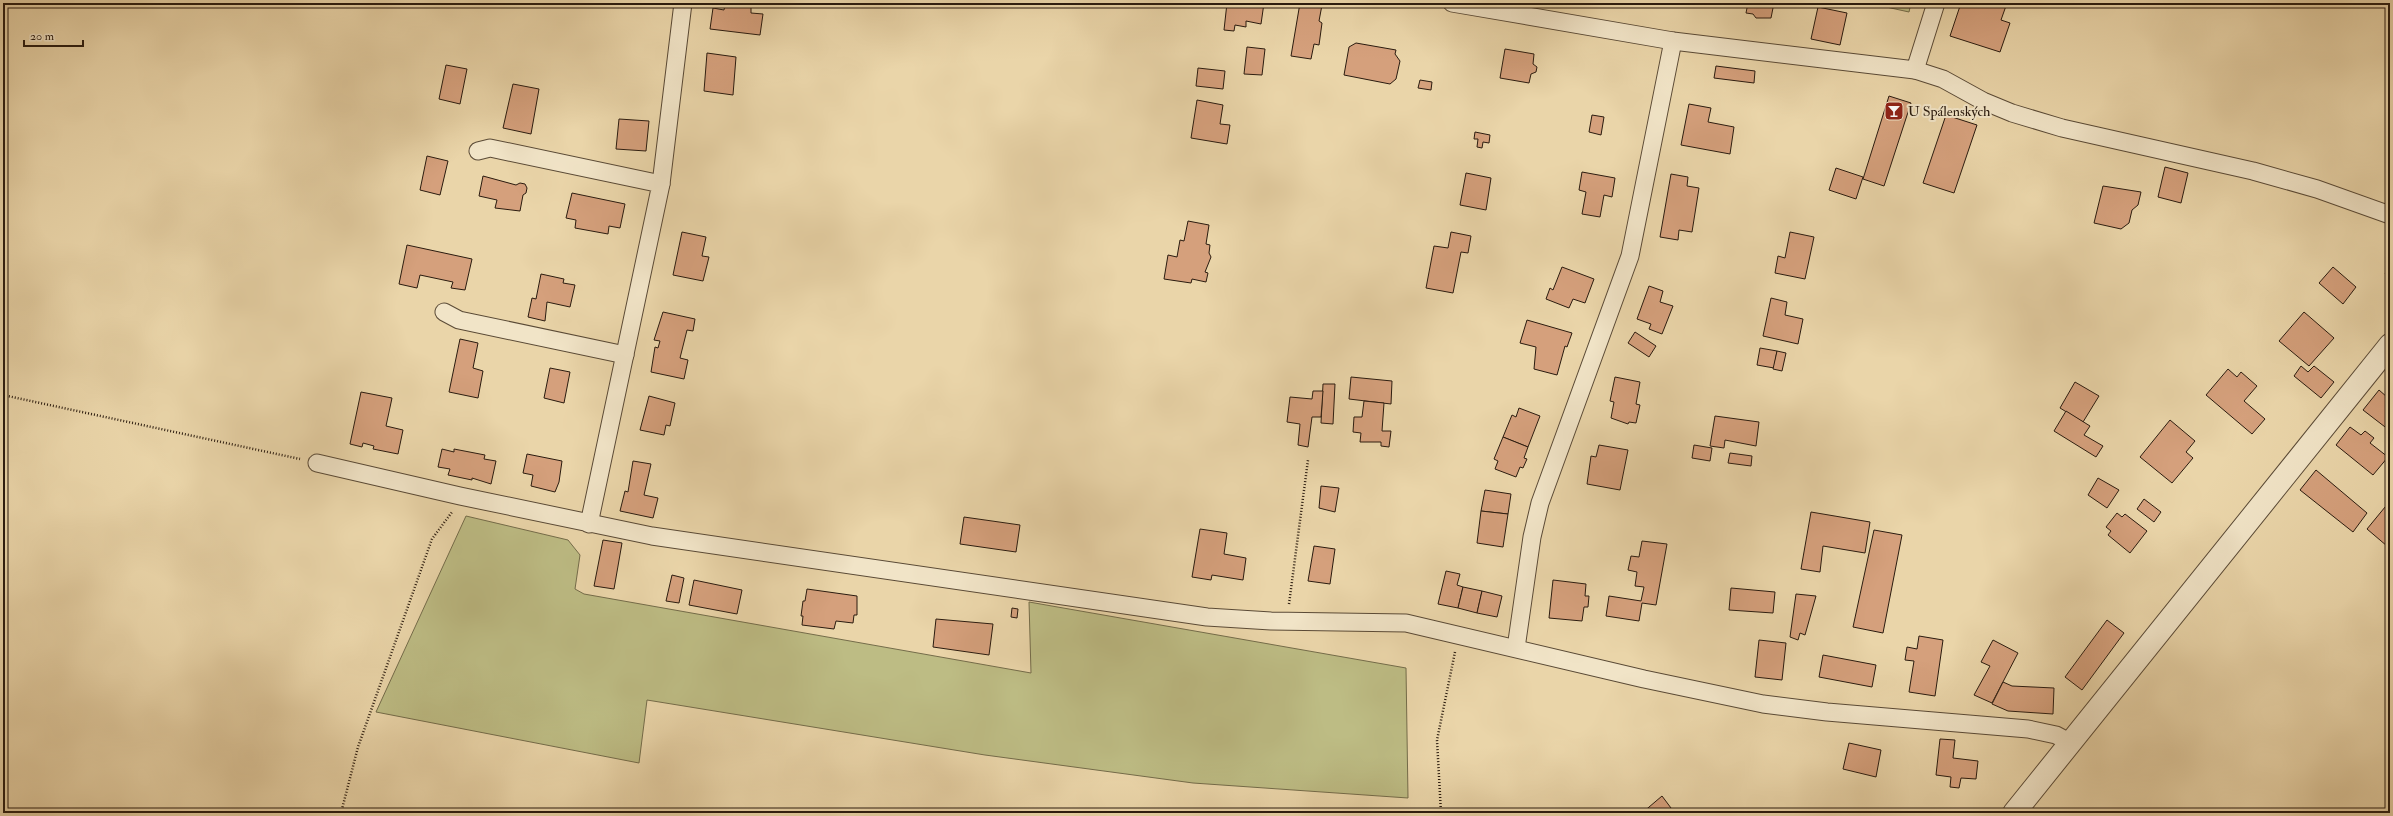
<svg xmlns="http://www.w3.org/2000/svg" width="2393" height="816" viewBox="0 0 2393 816" font-family="'IM FELL Double Pica',serif">
<style>
.green{fill:#bdbc84;stroke:#746c4a}
.building{fill:#d5a07c;stroke:#2a1b0f}
.lines{fill:none;stroke-linecap:round;stroke-linejoin:round}
.minor-casing{stroke:#5a4a36;stroke-width:19}
.tertiary-casing{stroke:#5a4a36;stroke-width:24}
.path{stroke:#2a1b0f;stroke-width:2.5;stroke-dasharray:1 2;stroke-linecap:butt}
.minor{stroke:#f1e4c7;stroke-width:17}
.tertiary{stroke:#f1e4c7;stroke-width:22}
.labels{text-anchor:middle;stroke-width:4;stroke-linejoin:round;paint-order:stroke}
.poi-label{font-size:14px;fill:#2a1b0f;stroke:#f1e4c7;text-anchor:start}
</style>
<rect width="100%" height="100%" fill="#ead5a9"/>
<filter id="stains"><feTurbulence type="fractalNoise" baseFrequency=".005" numOctaves="4"/><feColorMatrix values="0 0 0 0 .2 0 0 0 0 .09 0 0 0 0 .02 0 0 0 .5 -.17"/></filter>
<radialGradient id="worn" r=".72"><stop offset=".6" stop-color="#630" stop-opacity="0"/><stop offset="1" stop-color="#630" stop-opacity=".3"/></radialGradient>
<g class="green">
<polygon points="1868,3 1911,3 1909,12"/>
<polygon points="466,516 568,540 580,555 575,589 584,594 1031,673 1029,602 1406,668 1408,798 1193,783 985,755 647,700 639,763 376,712"/>
</g>
<g class="building">
<polygon points="1227,3 1264,3 1261,24 1246,21 1246,27 1235,25 1234,31 1224,30"/>
<polygon points="1300,3 1322,5 1319,21 1322,23 1319,45 1314,44 1311,59 1291,56"/>
<polygon points="1748,3 1774,3 1771,18 1756,18 1753,14 1746,13"/>
<polygon points="1961,3 2007,3 2001,20 2010,23 2000,52 1950,36"/>
<polygon points="725,4 751,7 751,13 763,14 760,35 710,29 713,8 724,10"/>
<polygon points="1818,7 1847,13 1840,45 1811,39"/>
<polygon points="1356,43 1396,50 1395,54 1400,61 1396,79 1390,84 1344,75 1349,47"/>
<polygon points="1247,47 1265,49 1262,75 1244,74"/>
<polygon points="1505,49 1534,54 1533,64 1537,67 1536,72 1531,74 1529,83 1500,78"/>
<polygon points="707,53 736,57 733,95 704,91"/>
<polygon points="446,65 467,69 460,104 439,99"/>
<polygon points="1716,66 1755,71 1754,83 1714,78"/>
<polygon points="1198,68 1225,71 1223,89 1196,86"/>
<polygon points="1420,80 1432,82 1431,90 1418,88"/>
<polygon points="513,84 539,89 531,134 503,128"/>
<polygon points="1889,96 1911,103 1884,186 1863,179"/>
<polygon points="1197,100 1223,105 1220,124 1230,125 1227,144 1191,138"/>
<polygon points="1689,104 1711,108 1708,122 1734,127 1730,154 1681,145"/>
<polygon points="1592,115 1604,117 1601,135 1589,132"/>
<polygon points="1946,115 1977,125 1954,193 1923,183"/>
<polygon points="619,119 649,121 646,151 616,149"/>
<polygon points="1475,132 1490,135 1489,143 1483,142 1482,148 1477,147 1478,139 1474,139"/>
<polygon points="427,156 448,161 440,195 420,190"/>
<polygon points="2165,167 2188,173 2181,203 2158,197"/>
<polygon points="1836,168 1863,177 1856,199 1829,190"/>
<polygon points="1582,172 1615,178 1612,197 1604,195 1600,217 1582,214 1586,192 1579,190"/>
<polygon points="1466,173 1491,178 1486,210 1460,205"/>
<polygon points="1671,174 1688,177 1687,186 1699,188 1692,232 1679,230 1678,240 1660,237"/>
<polygon points="483,176 516,185 520,183 525,184 527,188 526,193 523,195 520,211 495,208 497,200 479,196"/>
<polygon points="2103,186 2141,192 2138,205 2132,210 2129,223 2121,229 2094,223"/>
<polygon points="572,193 625,204 620,228 609,226 608,234 575,228 576,220 566,218"/>
<polygon points="1188,221 1209,225 1206,244 1210,245 1209,253 1211,257 1205,272 1208,273 1206,282 1192,279 1191,283 1164,279 1168,255 1177,257 1180,240 1184,241"/>
<polygon points="682,232 706,237 702,256 709,257 703,281 673,275"/>
<polygon points="1451,232 1471,236 1468,253 1461,252 1453,293 1426,288 1434,246 1448,248"/>
<polygon points="1790,232 1814,237 1805,279 1775,273 1778,256 1785,258"/>
<polygon points="407,245 472,259 465,290 451,288 453,282 420,275 417,288 399,284"/>
<polygon points="1562,267 1594,279 1585,303 1573,299 1569,308 1546,299 1550,288 1553,290"/>
<polygon points="2333,267 2356,287 2343,304 2319,283"/>
<polygon points="2390,267 2390,278 2385,274"/>
<polygon points="541,274 564,279 563,283 575,285 570,307 547,302 545,321 528,317 532,298 536,299"/>
<polygon points="1649,286 1663,291 1660,302 1673,306 1662,334 1649,329 1651,324 1637,319"/>
<polygon points="1771,298 1787,302 1785,315 1803,319 1798,344 1763,336"/>
<polygon points="663,312 695,319 693,331 687,330 680,358 688,360 684,379 651,372 655,347 658,348 660,341 654,340"/>
<polygon points="2304,312 2334,338 2309,366 2279,341"/>
<polygon points="1527,320 1572,333 1567,347 1565,346 1557,375 1534,369 1536,347 1520,343"/>
<polygon points="1635,332 1656,346 1649,357 1628,343"/>
<polygon points="460,339 478,343 473,368 483,371 478,398 449,392"/>
<polygon points="1760,348 1777,351 1774,368 1757,365"/>
<polygon points="1777,351 1786,353 1782,371 1773,369"/>
<polygon points="2301,366 2308,372 2314,366 2334,382 2321,398 2294,376"/>
<polygon points="550,368 570,372 564,403 544,398"/>
<polygon points="2228,369 2237,377 2241,372 2257,386 2244,401 2265,419 2252,434 2206,395"/>
<polygon points="1351,377 1392,381 1391,404 1349,399"/>
<polygon points="1615,377 1640,382 1636,404 1640,405 1636,423 1629,422 1628,424 1611,418 1614,402 1610,401"/>
<polygon points="2075,382 2099,396 2083,422 2060,408"/>
<polygon points="1323,384 1335,384 1333,424 1321,423"/>
<polygon points="2379,390 2387,397 2390,392 2389,430 2363,410"/>
<polygon points="1313,391 1323,391 1321,417 1312,417 1308,447 1298,445 1300,424 1287,422 1290,397 1312,399"/>
<polygon points="361,392 392,398 386,426 403,430 398,454 373,449 374,446 363,443 362,447 350,444"/>
<polygon points="649,396 675,403 670,426 666,425 664,435 640,430"/>
<polygon points="1364,401 1384,403 1382,431 1391,431 1389,447 1381,446 1381,442 1360,442 1361,433 1353,432 1354,417 1362,417"/>
<polygon points="1519,408 1540,416 1528,447 1503,437 1512,415 1516,417"/>
<polygon points="2066,411 2090,426 2084,435 2103,446 2096,457 2054,431"/>
<polygon points="1715,416 1759,422 1756,446 1725,440 1724,448 1710,446"/>
<polygon points="2170,420 2195,441 2186,452 2193,458 2172,483 2140,457"/>
<polygon points="2350,427 2361,435 2365,431 2374,438 2370,443 2388,457 2373,475 2336,445"/>
<polygon points="1503,437 1528,447 1524,458 1527,459 1523,468 1520,467 1516,477 1495,469 1498,461 1494,459"/>
<polygon points="1599,445 1628,450 1620,490 1587,484 1591,456 1596,457"/>
<polygon points="1694,445 1712,448 1710,461 1692,458"/>
<polygon points="442,449 454,452 454,449 485,455 484,459 496,461 491,484 472,478 472,480 448,475 450,469 438,467"/>
<polygon points="1730,453 1752,456 1751,466 1728,463"/>
<polygon points="527,454 562,461 559,482 555,492 531,486 533,475 523,473"/>
<polygon points="633,461 651,464 644,495 658,498 653,518 620,511 625,491 628,492"/>
<polygon points="2316,470 2367,513 2353,532 2300,490"/>
<polygon points="2098,478 2119,490 2107,508 2088,495"/>
<polygon points="1321,486 1339,488 1335,512 1319,508"/>
<polygon points="1485,490 1511,494 1508,514 1481,511"/>
<polygon points="2144,499 2161,512 2154,522 2137,509"/>
<polygon points="2390,501 2390,543 2387,546 2367,529"/>
<polygon points="1481,511 1508,514 1503,547 1477,543"/>
<polygon points="1811,512 1870,522 1865,553 1823,546 1820,572 1801,569"/>
<polygon points="2117,513 2122,517 2125,514 2147,531 2130,553 2108,535 2111,531 2106,527"/>
<polygon points="964,517 1020,525 1016,552 960,544"/>
<polygon points="1200,529 1227,533 1224,554 1246,558 1243,580 1212,575 1211,580 1192,577"/>
<polygon points="1874,530 1902,535 1883,633 1853,627"/>
<polygon points="603,540 622,543 614,589 594,586"/>
<polygon points="1642,541 1667,544 1656,605 1642,603 1639,621 1606,616 1609,596 1641,601 1644,587 1635,586 1637,572 1628,570 1631,556 1639,557"/>
<polygon points="1314,546 1335,549 1330,584 1308,581"/>
<polygon points="1446,571 1460,574 1457,585 1463,587 1458,608 1438,604"/>
<polygon points="672,575 684,578 679,603 666,601"/>
<polygon points="694,580 742,590 737,614 689,605"/>
<polygon points="1553,580 1586,584 1585,596 1589,596 1588,607 1584,607 1582,621 1549,618"/>
<polygon points="1463,587 1482,591 1477,613 1458,608"/>
<polygon points="1731,588 1775,592 1773,613 1729,610"/>
<polygon points="807,589 857,596 857,615 854,615 853,623 836,621 834,629 802,625 803,616 801,616 803,601 805,601"/>
<polygon points="1482,591 1502,596 1497,617 1477,613"/>
<polygon points="1796,594 1816,596 1805,635 1800,633 1798,640 1790,637"/>
<polygon points="1012,608 1018,609 1017,618 1011,617"/>
<polygon points="936,619 993,624 989,655 933,647"/>
<polygon points="2107,620 2124,633 2082,690 2065,677"/>
<polygon points="1919,636 1943,640 1935,696 1909,692 1914,661 1905,660 1907,647 1917,649"/>
<polygon points="1759,640 1786,643 1782,680 1755,677"/>
<polygon points="1993,640 2018,653 1992,703 1974,695 1990,666 1981,662"/>
<polygon points="1823,655 1876,665 1872,687 1819,677"/>
<polygon points="2003,682 2012,686 2054,688 2053,714 2008,711 1992,704"/>
<polygon points="1940,739 1955,740 1953,758 1978,761 1976,779 1961,778 1959,788 1950,787 1951,777 1936,775"/>
<polygon points="1849,743 1881,750 1876,777 1843,769"/>
<polygon points="1662,796 1671,808 1665,813 1642,813"/>
</g>
<g class="lines">
<g class="minor-casing">
<g id="minor">
<polyline points="1452,3 1673,41 1915,70 1936,3"/>
<polyline points="1915,70 1943,79 1983,101 2012,113 2062,128 2253,171 2317,189 2390,215"/>
<polyline points="478,151 490,148 661,184 589,524"/>
<polyline points="661,184 683,3"/>
<polyline points="444,312 459,320 625,355"/>
<polyline points="317,463 460,496 652,536 1207,617 1271,621 1406,623 1644,679 1763,704 1827,712 2028,729 2056,735 2071,743"/>
<polyline points="1516,648 1532,537 1540,503 1630,256 1673,41"/>
</g>
</g>
<g class="tertiary-casing">
<polyline id="tertiary" points="2014,813 2390,345"/>
</g>
<g class="path">
<polyline points="3,395 300,459"/>
<polyline points="1289,604 1308,460"/>
<polyline points="341,813 358,747 432,539 452,512"/>
<polyline points="1441,813 1437,740 1455,652"/>
</g>
<use href="#minor" class="minor"/>
<use href="#tertiary" class="tertiary"/>
</g>
<defs>
<g id="bar-square" transform="scale(1)"><rect x="-9" y="-9" width="18" height="18" rx="4" fill="#8f2418" stroke="#f1e4c7"/><path d="M-6-5H6L.8 .8V4.5H3.5V6h-7V4.5H-.8V.8Z" fill="#fff"/></g>
</defs>
<g fill-rule="evenodd">
<use href="#bar-square" x="1894" y="111"/>
</g>
<g class="labels">
<g class="poi-label">
<text x="1908" y="116">U Spálenských</text>
</g>
</g>
<rect width="2393" height="816" fill="none" stroke="#ead5a9" stroke-width="16"/>
<rect x="4" y="4" width="2385" height="808" fill="none" stroke="#2a1b0f" stroke-width="2"/>
<rect x="8" y="8" width="2377" height="800" fill="none" stroke="#2a1b0f"/>
<path d="M24 40v6h59v-6" fill="none" stroke="#2a1b0f" stroke-width="2"/>
<text x="30" y="40" font-size="12" fill="#2a1b0f" stroke="#f1e4c7" stroke-width="3" paint-order="stroke">20 m</text>
<rect width="100%" height="100%" filter="url(#stains)"/>
<rect width="100%" height="100%" fill="url(#worn)"/>
</svg>
